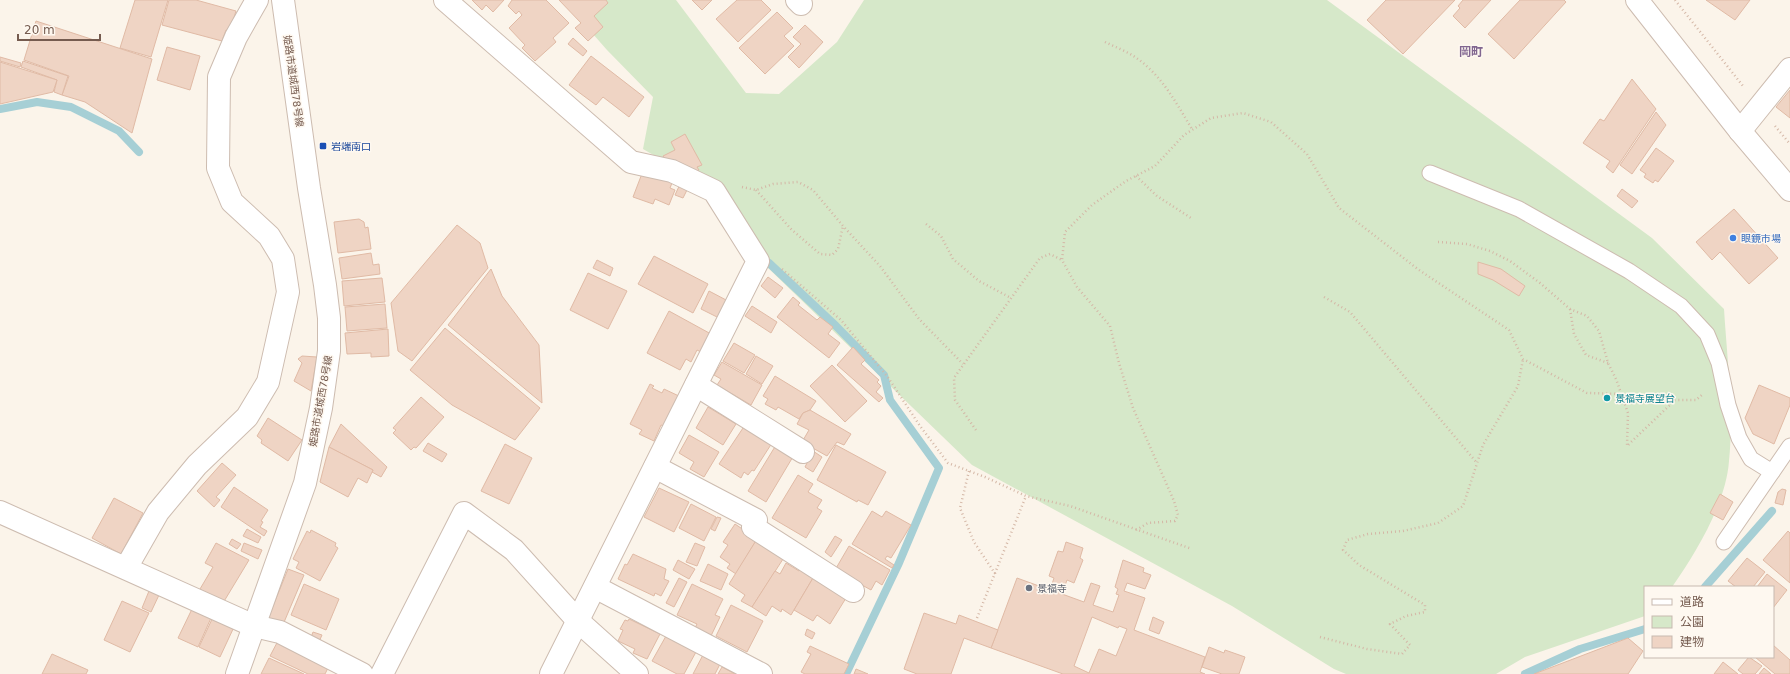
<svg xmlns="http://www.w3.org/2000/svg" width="1790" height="674" viewBox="0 0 1790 674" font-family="'DejaVu Sans','Noto Sans JP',sans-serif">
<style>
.green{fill:#d6e8c9}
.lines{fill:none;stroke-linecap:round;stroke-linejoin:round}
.stream{stroke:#a6cfd5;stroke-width:8}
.building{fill:#efd4c4;stroke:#e0baa5;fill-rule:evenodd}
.service-casing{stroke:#cdbcb0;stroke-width:17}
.minor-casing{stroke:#cdbcb0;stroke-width:24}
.tertiary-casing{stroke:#cdbcb0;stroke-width:24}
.path{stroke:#d4b7a6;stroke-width:2.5;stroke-dasharray:1 3;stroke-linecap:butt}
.service{stroke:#fff;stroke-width:15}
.minor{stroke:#fff;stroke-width:22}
.tertiary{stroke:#fff;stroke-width:22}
.transit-dot{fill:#1a4fb4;stroke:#fef8f0;stroke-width:1.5}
.shop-dot{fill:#3f7fe0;stroke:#fef8f0;stroke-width:1.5}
.culture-dot{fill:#0f9aa8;stroke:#fef8f0;stroke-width:1.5}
.worship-dot{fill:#6b7280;stroke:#fef8f0;stroke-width:1.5}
.labels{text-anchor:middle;stroke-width:3;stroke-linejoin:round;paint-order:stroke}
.street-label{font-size:10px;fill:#755b4f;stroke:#fef8f0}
.transit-label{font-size:10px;fill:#164399;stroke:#fef8f0;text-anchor:start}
.shop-label{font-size:10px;fill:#366cbe;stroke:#fef8f0;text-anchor:start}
.culture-label{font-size:10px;fill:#0d838f;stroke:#fef8f0;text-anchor:start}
.worship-label{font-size:10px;fill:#5b616d;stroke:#fef8f0;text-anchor:start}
.quarter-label{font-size:12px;font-weight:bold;fill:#816690;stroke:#fef8f0}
</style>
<rect width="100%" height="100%" fill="#fbf4ea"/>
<path class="green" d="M 563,0 L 676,0 L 746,93 L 779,94 L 837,42 L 864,0 L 1327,0 L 1652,238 L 1724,309 C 1727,357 1734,413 1729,461 C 1726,503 1696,553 1672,587 L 1645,587 L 1645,616 L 1525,657 L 1496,674 L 1346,674 L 1334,669 L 1232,606 L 972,465 L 764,264 L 721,194 L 643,149 L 653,97 L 607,50 Z"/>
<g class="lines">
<g class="stream">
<polyline points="0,109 37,102 71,107 119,131 139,152"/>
<polyline points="769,263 836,326 884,375 890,400 939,468 899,563 846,674"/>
<polyline points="1705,587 1772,511"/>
<polyline points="1525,674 1580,649 1645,629"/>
</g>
</g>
<g class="building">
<polygon points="135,0 168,0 151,57 120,48"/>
<polygon points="169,0 196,0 236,11 230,31 226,30 222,41 162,25"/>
<polygon points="472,0 504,0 493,12 486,5 482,10"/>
<polygon points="512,0 546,0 569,23 553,38 556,42 535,61 522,48 525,45 509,28 522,15 519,11 516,14 508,6"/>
<polygon points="559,0 606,0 608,3 594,16 603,27 588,41 575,28 581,23"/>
<polygon points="692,0 712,0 702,10"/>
<polygon points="737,0 761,0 771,10 738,42 716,19"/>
<polygon points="1386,0 1455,0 1403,54 1367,20"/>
<polygon points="1463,0 1491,0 1465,28 1453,16 1460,8 1458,6"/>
<polygon points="1520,0 1564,0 1566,2 1514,59 1488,34"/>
<polygon points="1706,0 1750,0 1735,20"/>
<polygon points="777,12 793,28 784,36 794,46 765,74 739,48"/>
<polygon points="36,21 152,59 132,133 85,102 62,95 69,76 24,60"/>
<polygon points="805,25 823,42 799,68 788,57 801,44 793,37"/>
<polygon points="573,38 587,51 583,56 568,44"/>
<polygon points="167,47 200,56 190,90 157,80"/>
<polygon points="591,56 644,97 629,117 603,97 596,105 569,85"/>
<polygon points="0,57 21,63 20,67 0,61"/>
<polygon points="23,61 68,76 62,95 54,92 57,80 21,67"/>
<polygon points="0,62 57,80 53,92 0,104"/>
<polygon points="1632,79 1656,109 1613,173 1606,167 1610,161 1583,143 1600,119 1604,121"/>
<polygon points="1790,90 1790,118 1776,107"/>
<polygon points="1656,112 1666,125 1632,174 1620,165"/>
<polygon points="685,134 702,165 697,167 699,170 692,174 683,169 680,162 670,167 663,156 675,150 671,142"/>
<polygon points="1656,148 1674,161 1658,182 1655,180 1653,183 1644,177 1646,174 1640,170"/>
<polygon points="643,171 672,183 670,188 675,190 669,205 655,199 653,204 633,197"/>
<polygon points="681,182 689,186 683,198 675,195"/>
<polygon points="1622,189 1638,201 1632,208 1617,196"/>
<polygon points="1734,209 1778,258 1749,284 1720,252 1712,260 1696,242"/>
<polygon points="359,219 364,222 365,228 368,227 371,249 338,253 334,222"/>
<polygon points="457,225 480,243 488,268 412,361 398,351 391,303"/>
<polygon points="371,253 373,265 379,264 380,274 342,279 339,258"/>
<polygon points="654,256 708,284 693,313 638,284"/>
<polygon points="597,260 613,268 610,276 593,268"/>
<polygon points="1478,262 1501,269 1525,286 1519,296 1493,280 1478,274"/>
<polygon points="491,269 502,296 539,345 542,403 448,325"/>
<polygon points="588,273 627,291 608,329 570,310"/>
<polygon points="768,277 783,288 775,298 761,286"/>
<polygon points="382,278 385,302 344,306 342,281"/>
<polygon points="709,291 728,301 719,318 701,309"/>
<polygon points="793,297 800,303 798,305 817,320 820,317 833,327 828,334 840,343 829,358 777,317"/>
<polygon points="385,304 387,328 347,331 345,307"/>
<polygon points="752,306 777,322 771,333 745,316"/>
<polygon points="669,311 711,334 701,352 697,350 691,362 686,359 680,370 647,353"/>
<polygon points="445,328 540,408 515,440 452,405 410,370"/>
<polygon points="388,329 389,356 371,357 371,353 347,354 345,333"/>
<polygon points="734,343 755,355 744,373 723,361"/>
<polygon points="853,347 865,360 861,364 879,380 877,382 881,386 876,392 883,398 879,402 837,365"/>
<polygon points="302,356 317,357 311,391 294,381 302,363 298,359"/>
<polygon points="756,356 773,366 762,384 746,374"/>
<polygon points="722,362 762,385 751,405 717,385 721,379 714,375"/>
<polygon points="832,365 867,401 845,422 810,386"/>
<polygon points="775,376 816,401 810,410 803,413 799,419 778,407 776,410 765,404 768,399 763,396"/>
<polygon points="650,384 654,386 652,388 662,393 664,389 681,397 664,426 661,425 654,441 639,434 642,430 630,424"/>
<polygon points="1759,385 1790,398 1790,405 1774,444 1753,434 1745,418"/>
<polygon points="421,397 444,417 416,448 414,447 411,450 393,433 396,430 393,428"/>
<polygon points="708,407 736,424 723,445 696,428"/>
<polygon points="810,410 851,434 844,445 837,442 827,456 802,442 809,430 797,424 803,413"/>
<polygon points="268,418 302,440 288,461 261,443 262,440 257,436"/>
<polygon points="341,424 387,467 381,477 372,472 373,470 329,447"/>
<polygon points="745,425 772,443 754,471 752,470 748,475 744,472 741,478 719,464"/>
<polygon points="689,435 719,452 704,477 690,469 694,462 679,453"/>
<polygon points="428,443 447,454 442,462 423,451"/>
<polygon points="505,444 532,458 509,504 481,491"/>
<polygon points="776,445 794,455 766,502 748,491"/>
<polygon points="836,445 886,472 868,505 858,500 857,502 817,480"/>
<polygon points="329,447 373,470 367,483 358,478 348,497 320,482"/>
<polygon points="813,451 822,457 813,472 805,467"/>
<polygon points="222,463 236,475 216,497 220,500 214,507 197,491"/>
<polygon points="798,475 813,484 808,492 822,500 817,508 822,511 806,538 772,518"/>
<polygon points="234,487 268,510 261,521 263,522 260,527 267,531 264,536 221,507"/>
<polygon points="659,488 689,502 674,532 644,517"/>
<polygon points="1782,489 1786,490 1783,505 1775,503 1778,492"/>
<polygon points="1720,494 1733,502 1723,520 1710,513"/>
<polygon points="114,498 143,513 121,554 92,538"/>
<polygon points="691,504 716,517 704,541 679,528"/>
<polygon points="872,511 882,517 886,511 911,525 891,558 887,556 885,559 894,565 892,568 852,544"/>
<polygon points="717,517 721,518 715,531 711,529"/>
<polygon points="735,524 757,539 736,574 727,568 730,564 720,557 728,545 723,542"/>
<polygon points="247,529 261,537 258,543 243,536"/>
<polygon points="311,530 336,543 335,546 338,548 320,581 296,568 299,562 293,559 307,531 310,533"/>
<polygon points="1788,531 1790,533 1790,583 1763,560"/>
<polygon points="835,536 842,540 831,557 825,552"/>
<polygon points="232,539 241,544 237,549 229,544"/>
<polygon points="757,539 785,556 752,607 741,601 745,595 729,584"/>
<path d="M 1066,542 L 1083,548 L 1080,558 L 1083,560 L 1074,583 L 1067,580 L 1062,594 L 1084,602 L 1091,583 L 1100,586 L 1093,605 L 1113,612 L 1119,595 L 1116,594 L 1118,589 L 1115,587 L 1123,560 L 1144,568 L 1143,572 L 1151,575 L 1145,589 L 1127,583 L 1124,591 L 1145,598 L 1134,630 L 1205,657 L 1200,672 L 1205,674 L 1063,674 L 991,648 L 1017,578 L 1050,590 L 1054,578 L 1049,576 L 1058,551 L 1063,552 ZM 1092,617 L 1118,628 L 1119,626 L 1127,629 L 1116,656 L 1099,649 L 1089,673 L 1074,666 Z"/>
<polygon points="216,543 249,560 223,603 200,589 213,567 205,563"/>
<polygon points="244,543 262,550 258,559 241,551"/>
<polygon points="695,543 705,547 697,566 686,562"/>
<polygon points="849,546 890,570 882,585 876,581 871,590 835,570"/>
<polygon points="633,554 666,569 664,579 669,581 661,596 655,593 654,596 618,579 625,564 627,565"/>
<polygon points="1747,558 1765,572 1753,587 1736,587 1728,581"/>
<polygon points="678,560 695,569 689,579 673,570"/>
<polygon points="786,563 799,571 802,567 809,572 807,575 813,578 791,615 782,609 781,612 772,606 766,616 752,607 775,571 780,574"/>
<polygon points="708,564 728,574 721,590 700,581"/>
<polygon points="288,569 304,575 282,627 267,621"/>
<polygon points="1767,574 1787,590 1773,608 1773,587 1757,587"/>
<polygon points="679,578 687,582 674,607 666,603"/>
<polygon points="813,578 846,598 830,624 817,615 813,621 794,610"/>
<polygon points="304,584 339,599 326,630 291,615"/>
<polygon points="692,584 723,599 715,615 720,617 710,638 694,630 697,624 677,615"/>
<polygon points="149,591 159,595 151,612 142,608"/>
<polygon points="122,601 149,613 130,652 104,640"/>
<polygon points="731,605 763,621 747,652 716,636"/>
<polygon points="192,609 211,618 198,647 178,638"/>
<polygon points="924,613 956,624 959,615 998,630 991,648 964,638 951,674 917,674 904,669"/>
<polygon points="213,617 234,627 220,657 199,647"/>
<polygon points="1153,617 1164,622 1159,634 1149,630"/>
<polygon points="629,619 660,634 647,659 633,653 635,649 618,641 623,630 620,629 625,620 628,621"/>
<polygon points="807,629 815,633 812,639 805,635"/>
<polygon points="313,632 322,635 318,644 310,640"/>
<polygon points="666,636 696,652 684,674 677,674 652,661"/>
<polygon points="1628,638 1643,651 1628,674 1534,674"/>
<polygon points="279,639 330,664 325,674 308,674 270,656"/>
<polygon points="1773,645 1790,660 1790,674 1775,674 1755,657 1773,657"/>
<polygon points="810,646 849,664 844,674 805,674 801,672 811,654 807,652"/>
<polygon points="1209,647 1224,653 1225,650 1245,657 1239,674 1222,674 1202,667"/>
<polygon points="704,653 721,662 715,674 693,674"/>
<polygon points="52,654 88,670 86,674 42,674"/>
<polygon points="1749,657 1762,666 1755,674 1743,674 1738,670"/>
<polygon points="269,658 304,674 261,674"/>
<polygon points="1723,662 1738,674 1714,674"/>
<polygon points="722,667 735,674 718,674"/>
<polygon points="1764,668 1771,674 1759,674"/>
<polygon points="856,669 868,674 854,674"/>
</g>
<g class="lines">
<g class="service-casing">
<g id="service">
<polyline points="1430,173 1519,209 1629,271 1681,306 1707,334 1719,363 1728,405 1739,438 1751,459 1772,472"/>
<polyline points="1724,542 1790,446"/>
</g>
</g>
<g class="minor-casing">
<g id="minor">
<polyline points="445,0 631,162 672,171 714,191 758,261 551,674"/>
<polyline points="797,0 801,4"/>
<polyline points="1740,131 1790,69"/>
<polyline points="696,385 803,452"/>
<polyline points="655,467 756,520 753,527 853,591"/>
<polyline points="0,512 254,626 280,632 362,674"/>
<polyline points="126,568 158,512 197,465 247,417 268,382 288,292 283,259 269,236 232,202 218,168 219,77 236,37 257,0"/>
<polyline points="595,587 761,674"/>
<polyline points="237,674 305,483 321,408 329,351 329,318 325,285 309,188 283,0"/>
<polyline points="382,674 464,513 514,550 578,621 637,674"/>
</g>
</g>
<g class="tertiary-casing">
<polyline id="tertiary" points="1637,0 1740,131 1790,190"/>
</g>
<g class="path">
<polyline points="1675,0 1743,86"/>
<path d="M 1105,42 C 1115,47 1126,51 1135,57 C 1162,75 1176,103 1192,129"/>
<polyline points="1775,126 1790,144"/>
<polyline points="1136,176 1157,196 1191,218"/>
<polyline points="742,187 756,190 773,184 798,182 813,190 843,226 880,266 919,319 963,364"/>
<polyline points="756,190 791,229 820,254 832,255 838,249 843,226"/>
<polyline points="926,224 941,236 953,259 979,281 1011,298"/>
<polyline points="1438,242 1467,244 1490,251 1510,261 1540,283 1570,309 1587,316 1599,331 1608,363 1616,379 1628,413 1627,446 1675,400 1696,400 1703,394"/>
<polyline points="782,269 841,320 887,376 920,426 948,463 985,477 1026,496 1070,506 1192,549"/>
<polyline points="1324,297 1350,312 1477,463"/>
<polyline points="1570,309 1574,334 1586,355 1608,363"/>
<polyline points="976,430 955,400 954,378 1040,258 1050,254 1062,260"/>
<polyline points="969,471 960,508 974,542 996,575"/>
<polyline points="1136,530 1148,523 1175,521 1178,515 1174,501 1133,408 1119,363 1110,326 1077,287 1062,260 1065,232 1092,205 1126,181 1155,166 1184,135 1211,118 1243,113 1271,122 1307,154 1339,208 1419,270 1509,330 1523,359 1587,393 1621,394"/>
<polyline points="977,618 1026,496"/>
<polyline points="1320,637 1367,649 1402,654 1410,645 1390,624 1406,616 1425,612 1425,605 1359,565 1343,550 1347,540 1368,534 1403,531 1438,523 1463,506 1483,445 1518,386 1523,359"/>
</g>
<use href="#service" class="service"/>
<use href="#minor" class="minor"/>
<use href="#tertiary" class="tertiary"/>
</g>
<rect class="transit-dot" x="319" y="142" width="8" height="8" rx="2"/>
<circle class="shop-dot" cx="1733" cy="238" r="4"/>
<circle class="culture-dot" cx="1607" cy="398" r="4"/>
<circle class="worship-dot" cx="1029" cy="588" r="4"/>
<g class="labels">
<g class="street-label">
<text transform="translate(294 81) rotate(82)" y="4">姫路市道城西78号線</text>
<text transform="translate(320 401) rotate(-80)" y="4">姫路市道城西78号線</text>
</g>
<g class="transit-label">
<text x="331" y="150">岩端南口</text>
</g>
<g class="shop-label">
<text x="1741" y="242">眼鏡市場</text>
</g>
<g class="culture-label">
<text x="1615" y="402">景福寺展望台</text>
</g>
<g class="worship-label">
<text x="1037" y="592">景福寺</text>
</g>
<g class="quarter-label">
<text x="1471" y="56">岡町</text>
</g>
</g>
<rect x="1644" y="586" width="130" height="72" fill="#fef8f0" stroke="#c7b9b0"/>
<rect x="1652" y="599" width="20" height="6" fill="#ffffff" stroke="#c7b9b0"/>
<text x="1680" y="606" font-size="12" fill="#755b4f">道路</text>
<rect x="1652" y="616" width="20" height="12" fill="#d6e8c9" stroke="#c7b9b0"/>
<text x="1680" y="626" font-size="12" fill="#755b4f">公園</text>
<rect x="1652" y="636" width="20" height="12" fill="#efd4c4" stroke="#c7b9b0"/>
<text x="1680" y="646" font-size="12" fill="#755b4f">建物</text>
<path d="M18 34v6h82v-6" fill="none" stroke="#755b4f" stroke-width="2"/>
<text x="24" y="34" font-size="12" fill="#755b4f" stroke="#fef8f0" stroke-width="3" paint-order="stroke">20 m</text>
</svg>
